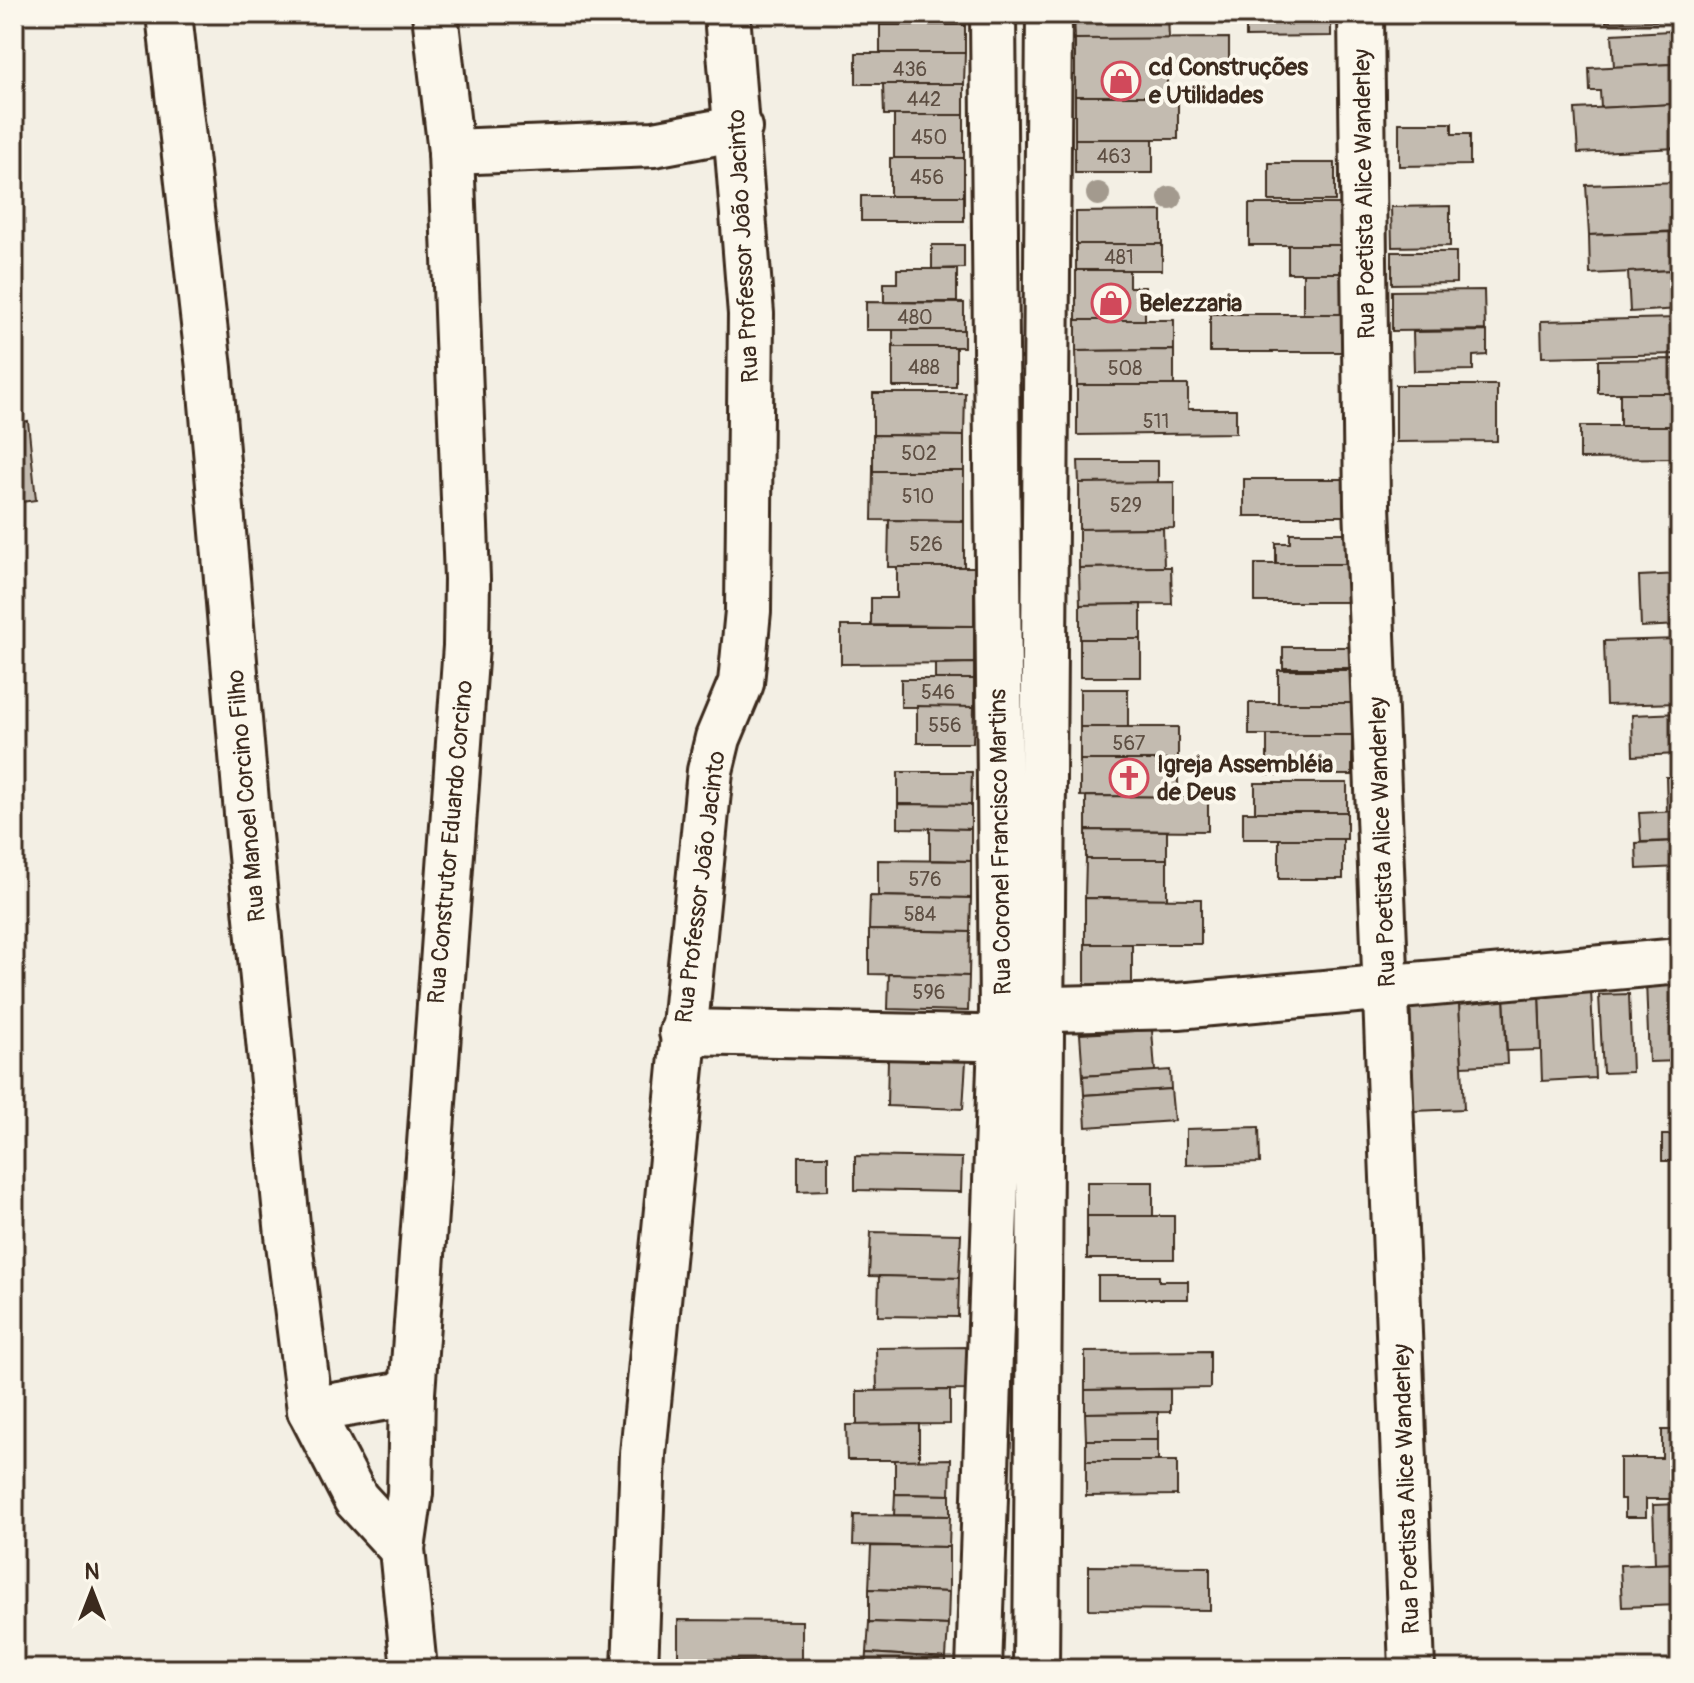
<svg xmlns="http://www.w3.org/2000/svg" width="1694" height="1683" viewBox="0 0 1694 1683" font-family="Pangolin,sans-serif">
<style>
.building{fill:#c3bbb0;stroke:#3b2a1e;stroke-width:2}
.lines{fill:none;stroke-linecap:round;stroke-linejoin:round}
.minor-casing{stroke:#3b2a1e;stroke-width:50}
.minor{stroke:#fbf7ec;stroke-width:44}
.tree{fill:#a39a8e}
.labels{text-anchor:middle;stroke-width:8;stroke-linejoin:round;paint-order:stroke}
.number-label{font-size:20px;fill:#5d4e42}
.poi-label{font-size:24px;font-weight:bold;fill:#3b2a1e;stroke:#fbf7ec;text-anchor:start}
.street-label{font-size:24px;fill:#3b2a1e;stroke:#fbf7ec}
</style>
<rect width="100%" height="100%" fill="#f3efe4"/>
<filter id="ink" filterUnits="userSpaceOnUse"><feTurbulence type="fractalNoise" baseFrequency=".0125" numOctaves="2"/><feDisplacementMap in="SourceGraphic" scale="16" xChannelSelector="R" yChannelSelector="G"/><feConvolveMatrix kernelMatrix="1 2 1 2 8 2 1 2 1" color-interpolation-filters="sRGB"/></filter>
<g filter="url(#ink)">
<g class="building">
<rect x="918" y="14" width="40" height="11"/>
<polygon points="1074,14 1168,14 1169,39 1075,39"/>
<polygon points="1246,14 1331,14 1331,36 1246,37"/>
<polygon points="1606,14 1669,14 1669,21 1606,22"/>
<rect x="880" y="25" width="85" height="28"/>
<polygon points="1670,31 1672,64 1614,67 1612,34"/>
<polygon points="1229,38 1229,66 1167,66 1167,96 1075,96 1075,39"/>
<polygon points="856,53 965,53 964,84 856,84"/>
<polygon points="1672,64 1674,104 1601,108 1600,91 1590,91 1589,68"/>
<polygon points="883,84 964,84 964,115 884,115"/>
<rect x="1075" y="96" width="103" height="43"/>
<polygon points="1674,104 1677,148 1578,153 1575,109"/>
<rect x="894" y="115" width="70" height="43"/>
<polygon points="1399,123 1452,123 1452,134 1470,134 1470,165 1399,166"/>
<rect x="1075" y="139" width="78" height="34"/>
<rect x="890" y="158" width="74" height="38"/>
<rect x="1269" y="163" width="66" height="38"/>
<polygon points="1680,182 1680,231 1589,235 1586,185"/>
<rect x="861" y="196" width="103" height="25"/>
<rect x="1249" y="204" width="97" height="41"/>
<polygon points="1450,206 1450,246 1392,247 1391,207"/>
<polygon points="1162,211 1162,244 1076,244 1076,212"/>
<polygon points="1673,232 1675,270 1590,274 1589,235"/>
<rect x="1076" y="244" width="86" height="26"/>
<polygon points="932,245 964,245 964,268 932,269"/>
<rect x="1288" y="245" width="52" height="28"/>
<polygon points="1392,252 1456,252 1456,283 1392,284"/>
<polygon points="897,269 957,269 957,302 884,302 884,283 897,283"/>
<polygon points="1076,270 1129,270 1129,287 1145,287 1145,320 1076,320"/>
<polygon points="1675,270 1680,270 1680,309 1630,312 1628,272"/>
<rect x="1303" y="273" width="45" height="41"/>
<polygon points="1484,290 1485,330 1392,331 1392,291"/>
<polygon points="866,302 964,303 964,330 866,330"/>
<rect x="1210" y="314" width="138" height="38"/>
<polygon points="1680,318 1680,354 1542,357 1541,321"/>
<polygon points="1076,320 1174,320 1174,350 1076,351"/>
<rect x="893" y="330" width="71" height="17"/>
<polygon points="1487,331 1487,355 1473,356 1473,370 1414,371 1413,332"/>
<rect x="893" y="347" width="63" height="40"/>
<polygon points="1174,350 1174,385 1077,385 1076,351"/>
<polygon points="1680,359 1680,393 1598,393 1598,360"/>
<polygon points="1077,385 1188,385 1188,409 1236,409 1236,433 1077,435"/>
<polygon points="1396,385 1497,385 1497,441 1396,442"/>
<polygon points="873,393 965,393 964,436 873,435"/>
<rect x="1620" y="393" width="60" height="33"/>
<polygon points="28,421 36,500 14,503 14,423"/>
<polygon points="1580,426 1680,426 1680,458 1580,459"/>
<polygon points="873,435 964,436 964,471 873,471"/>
<polygon points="1078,461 1158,461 1158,483 1079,483"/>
<polygon points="873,471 964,471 964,521 872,520"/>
<rect x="1244" y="479" width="104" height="37"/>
<polygon points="1174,482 1174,528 1079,529 1079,483"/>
<polygon points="889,520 964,521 964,567 888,567"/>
<polygon points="1163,528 1164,567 1079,568 1079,529"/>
<polygon points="1290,533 1353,533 1353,564 1276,564 1276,543 1290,543"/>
<rect x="1255" y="564" width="98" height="38"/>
<polygon points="897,567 974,567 974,626 871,625 871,598 897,598"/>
<polygon points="1164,567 1171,567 1172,604 1080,605 1079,568"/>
<polygon points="1680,574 1680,625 1641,627 1639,576"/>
<polygon points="1141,604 1141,639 1080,639 1080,605"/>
<polygon points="841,626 974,626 974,663 841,664"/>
<rect x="1080" y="639" width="61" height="38"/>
<polygon points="1680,639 1680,703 1606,705 1604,641"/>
<rect x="1283" y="647" width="71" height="21"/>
<polygon points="974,663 974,679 935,679 935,664"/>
<rect x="1278" y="670" width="79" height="33"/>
<rect x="901" y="679" width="73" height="28"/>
<rect x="1080" y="689" width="48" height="38"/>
<rect x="1249" y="703" width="103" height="32"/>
<polygon points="917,706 974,707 973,743 917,743"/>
<polygon points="1680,713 1680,754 1633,756 1632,715"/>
<rect x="1080" y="727" width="98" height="33"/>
<rect x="1267" y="735" width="85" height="40"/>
<polygon points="1080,760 1178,760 1178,797 1080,796"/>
<polygon points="898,772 972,772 971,805 898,804"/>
<polygon points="1666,777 1680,777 1680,811 1667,812"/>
<rect x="1255" y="783" width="92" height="29"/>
<polygon points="1086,796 1208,797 1208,831 1086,830"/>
<polygon points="898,804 971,805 971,829 898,828"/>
<polygon points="1680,811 1680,841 1641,842 1639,813"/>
<rect x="1243" y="812" width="104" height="27"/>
<polygon points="930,828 971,829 971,861 930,860"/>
<polygon points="1086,830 1167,831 1167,859 1086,859"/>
<rect x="1279" y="839" width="64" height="40"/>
<polygon points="1680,841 1680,867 1637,869 1636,843"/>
<polygon points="1086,859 1167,859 1167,899 1085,898"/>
<polygon points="878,860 971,861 971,898 878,896"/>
<polygon points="870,896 971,898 970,932 869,930"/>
<polygon points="1085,898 1201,899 1201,944 1085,944"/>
<polygon points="869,930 970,932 969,976 869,974"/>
<rect x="1085" y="944" width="47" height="46"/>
<polygon points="889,974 969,976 968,1011 888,1009"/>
<polygon points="1680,979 1680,1061 1649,1062 1646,980"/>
<polygon points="1591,990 1595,1078 1542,1081 1539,992"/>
<polygon points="1629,994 1632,1072 1603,1073 1599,995"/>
<polygon points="1539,996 1541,1050 1507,1051 1504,997"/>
<polygon points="1459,998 1464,1109 1414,1111 1409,1001"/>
<polygon points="1504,999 1507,1064 1462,1066 1459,1001"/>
<polygon points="1152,1030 1155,1071 1083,1076 1080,1034"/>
<polygon points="888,1058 966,1061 963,1109 887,1106"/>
<polygon points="1170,1070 1171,1089 1084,1095 1083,1076"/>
<polygon points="1171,1089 1174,1121 1086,1127 1084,1095"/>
<polygon points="1259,1127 1260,1163 1186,1165 1186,1129"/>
<rect x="1662" y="1135" width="18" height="26"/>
<polygon points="798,1156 828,1156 828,1190 798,1191"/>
<polygon points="855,1156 962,1158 961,1192 855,1190"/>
<rect x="1087" y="1182" width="66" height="34"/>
<rect x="1087" y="1216" width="87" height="43"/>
<polygon points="871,1232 961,1234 959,1278 869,1276"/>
<polygon points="879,1276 959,1278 958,1317 878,1316"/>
<polygon points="1098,1276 1159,1276 1159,1281 1188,1281 1188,1299 1098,1299"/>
<polygon points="970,1347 971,1390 877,1391 876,1348"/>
<polygon points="1210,1351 1210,1388 1085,1390 1085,1352"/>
<polygon points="1170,1389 1170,1412 1085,1413 1085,1390"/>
<polygon points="950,1390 950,1424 857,1425 857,1391"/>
<polygon points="1158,1412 1158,1440 1086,1440 1085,1413"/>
<polygon points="919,1424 919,1460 847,1460 846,1425"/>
<polygon points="1662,1430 1680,1430 1680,1499 1646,1499 1646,1517 1625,1517 1625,1499 1620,1499 1620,1458 1662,1458"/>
<rect x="1086" y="1440" width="72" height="21"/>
<polygon points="951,1459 950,1495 895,1494 895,1460"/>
<polygon points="1086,1461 1177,1461 1177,1495 1086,1496"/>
<polygon points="895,1494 950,1495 950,1516 894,1515"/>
<polygon points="1680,1504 1680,1563 1655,1564 1653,1505"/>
<polygon points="854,1515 950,1516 949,1547 853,1545"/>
<polygon points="871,1546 949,1547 949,1592 869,1589"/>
<polygon points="1680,1563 1680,1605 1622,1607 1620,1565"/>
<polygon points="1089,1566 1210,1567 1210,1610 1089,1609"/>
<polygon points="869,1589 949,1592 948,1625 869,1622"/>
<polygon points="678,1620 802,1621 802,1660 678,1662"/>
<polygon points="869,1622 948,1625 946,1658 867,1653"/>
<polygon points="867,1653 946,1658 946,1669 866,1669"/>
</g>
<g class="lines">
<g class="minor-casing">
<g id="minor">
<polyline points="169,14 209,368 248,825 288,1235 310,1410 356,1499 402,1549"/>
<polyline points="1361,14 1367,505 1412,1669"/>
<polyline points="451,152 654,144 739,128"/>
<polyline points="1012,1010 1178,1006 1680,961"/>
<polyline points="682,1032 1027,1039"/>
<polyline points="310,1410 412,1393"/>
<polyline points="414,1669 402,1549 410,1493 412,1393 466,646 467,579 451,152 435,14"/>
<polyline points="635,1669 643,1454 710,771 718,738 741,683 748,611 751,314 727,14"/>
<polyline points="979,1669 1002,1010 993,14"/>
<polyline points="1036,1669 1049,14"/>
</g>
</g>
<use href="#minor" class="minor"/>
</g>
<g class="tree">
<circle cx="1098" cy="194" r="12"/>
<circle cx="1170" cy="198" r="12"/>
</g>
</g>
<defs>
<g id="shop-ring" transform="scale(2)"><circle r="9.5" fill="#fbf7ec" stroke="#d1495b" stroke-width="1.5"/><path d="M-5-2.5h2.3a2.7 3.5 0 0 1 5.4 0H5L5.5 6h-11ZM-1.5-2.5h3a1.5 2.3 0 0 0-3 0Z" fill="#d1495b"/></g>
<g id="church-ring" transform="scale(2)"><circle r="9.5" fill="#fbf7ec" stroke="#d1495b" stroke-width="1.5"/><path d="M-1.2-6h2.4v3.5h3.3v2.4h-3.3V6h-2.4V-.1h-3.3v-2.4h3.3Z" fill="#d1495b"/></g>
</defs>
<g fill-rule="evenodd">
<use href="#shop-ring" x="1121" y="81"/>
<use href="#shop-ring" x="1111" y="303"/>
<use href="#church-ring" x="1129" y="778"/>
</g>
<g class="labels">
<g class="number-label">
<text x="910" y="76">436</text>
<text x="924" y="106">442</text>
<text x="929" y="144">450</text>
<text x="1114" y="163">463</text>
<text x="927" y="184">456</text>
<text x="1119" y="264">481</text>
<text x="915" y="324">480</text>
<text x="924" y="374">488</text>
<text x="1125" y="375">508</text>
<text x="1156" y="428">511</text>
<text x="919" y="460">502</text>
<text x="918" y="503">510</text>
<text x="1126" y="512">529</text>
<text x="926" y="551">526</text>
<text x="938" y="699">546</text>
<text x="945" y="732">556</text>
<text x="1129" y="750">567</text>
<text x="925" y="886">576</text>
<text x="920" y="921">584</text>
<text x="929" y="999">596</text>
</g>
<g class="poi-label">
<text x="1149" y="75">cd Construções<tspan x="1149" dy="28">e Utilidades</tspan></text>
<text x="1139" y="311">Belezzaria</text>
<text x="1157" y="772">Igreja Assembléia<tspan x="1157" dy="28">de Deus</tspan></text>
</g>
<g class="street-label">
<text transform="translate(1364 194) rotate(-91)" y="8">Rua Poetista Alice Wanderley</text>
<text transform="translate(743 246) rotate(-93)" y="8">Rua Professor João Jacinto</text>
<text transform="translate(246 796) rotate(-95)" y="8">Rua Manoel Corcino Filho</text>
<text transform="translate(450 842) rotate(-85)" y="8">Rua Construtor Eduardo Corcino</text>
<text transform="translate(1000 842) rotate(-91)" y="8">Rua Coronel Francisco Martins</text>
<text transform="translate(1382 842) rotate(-92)" y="8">Rua Poetista Alice Wanderley</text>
<text transform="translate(700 887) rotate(-83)" y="8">Rua Professor João Jacinto</text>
<text transform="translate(1406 1489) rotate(-92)" y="8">Rua Poetista Alice Wanderley</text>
</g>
</g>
<rect width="1694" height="1683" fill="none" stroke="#fbf7ec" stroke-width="48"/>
<rect x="24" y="24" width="1646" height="1635" fill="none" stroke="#3b2a1e" stroke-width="3" filter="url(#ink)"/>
<g transform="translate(92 1591)" stroke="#fbf7ec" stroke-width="6" paint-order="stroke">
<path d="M0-6L14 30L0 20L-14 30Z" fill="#3b2a1e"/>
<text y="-12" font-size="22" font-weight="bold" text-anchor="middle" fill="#3b2a1e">N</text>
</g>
</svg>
